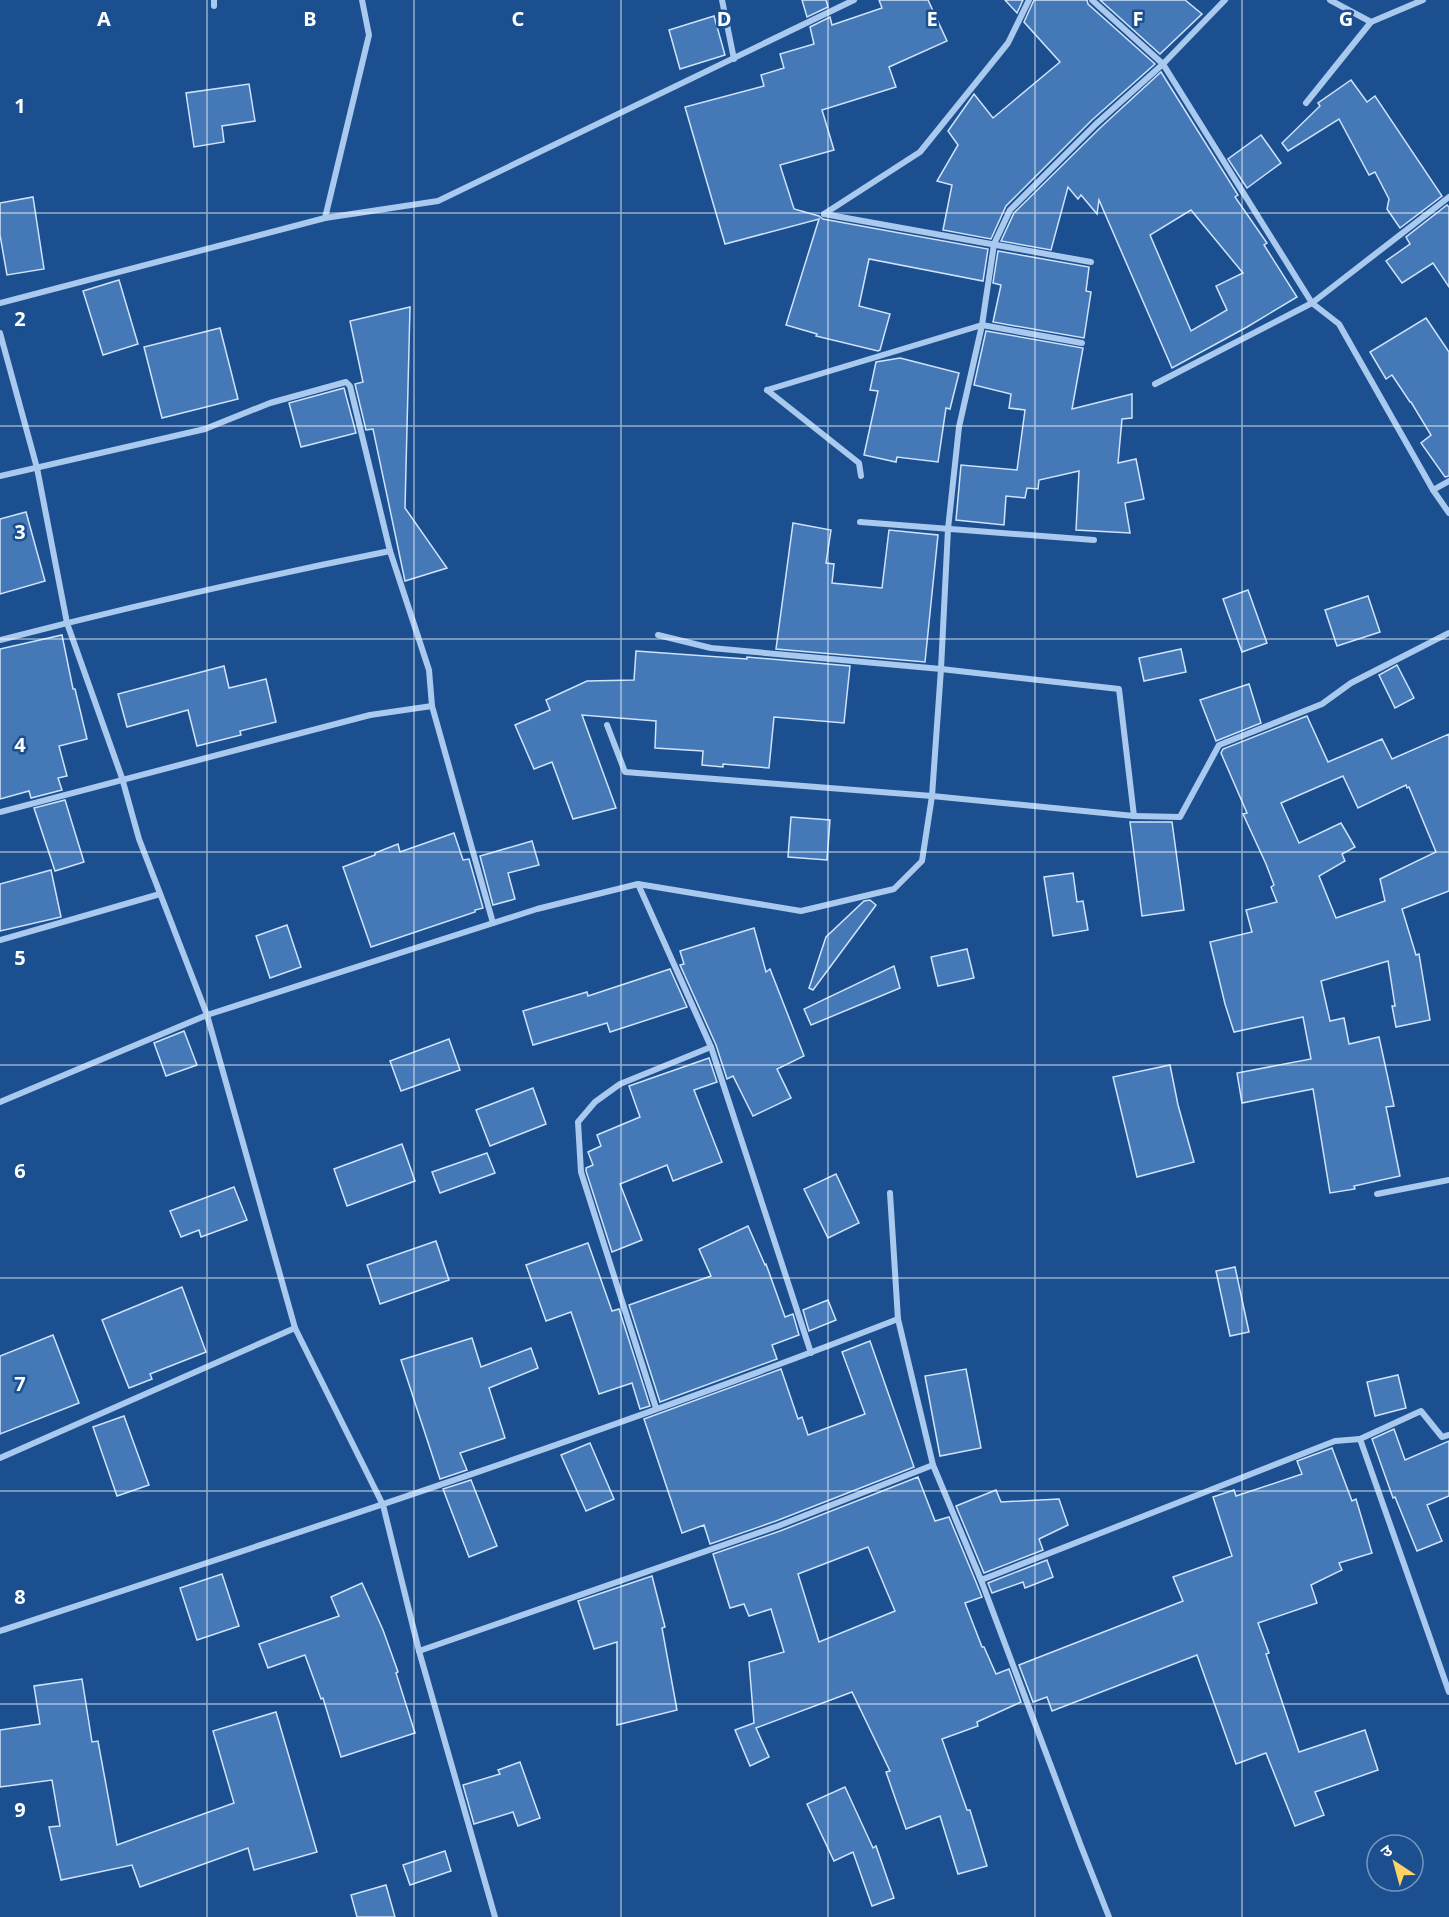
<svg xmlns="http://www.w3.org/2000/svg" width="1449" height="1917" viewBox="0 0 1449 1917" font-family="'Noto Sans','Noto Sans Devanagari',sans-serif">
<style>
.building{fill:#4478b7;stroke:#cfe3fa;stroke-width:1.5;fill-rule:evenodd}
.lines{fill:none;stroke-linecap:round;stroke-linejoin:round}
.minor{stroke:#a9c9ee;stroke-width:6}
.grid{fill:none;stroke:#fff;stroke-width:1.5;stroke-opacity:0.55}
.grid-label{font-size:20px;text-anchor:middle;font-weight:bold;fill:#fff;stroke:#1b4f8f;stroke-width:5;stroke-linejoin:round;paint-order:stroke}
</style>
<rect width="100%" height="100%" fill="#1b4f8f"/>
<g class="building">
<polygon points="802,0 826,0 828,7 807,17"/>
<polygon points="879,0 928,0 947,41 889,67 896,87 822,110 834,150 780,165 794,209 819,216 823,219 988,249 983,281 869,259 859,306 890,314 880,350 878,351 816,336 817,334 786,325 819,219 725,244 685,107 764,86 761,75 784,68 780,54 814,44 810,27 830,17 832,25 882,8"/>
<polygon points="1005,0 1023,0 1017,13"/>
<polygon points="1034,0 1087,0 1088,4 1155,64 1092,120 1006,206 991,239 943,230 952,185 937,181 958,145 948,131 974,94 993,118 1060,62 1024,22"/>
<polygon points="1100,0 1185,0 1202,14 1160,54"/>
<polygon points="714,16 725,55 680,69 669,30"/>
<path d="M 1161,72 L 1238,195 L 1235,197 L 1267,243 L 1264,245 L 1297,297 L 1247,327 L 1172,368 L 1099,200 L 1097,214 L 1081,195 L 1078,199 L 1068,187 L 1051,250 L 1001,241 L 1014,213 L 1100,128 ZM 1191,210 L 1243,273 L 1216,286 L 1227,310 L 1191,331 L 1150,235 Z"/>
<polygon points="1351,80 1367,102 1375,96 1442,196 1400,228 1387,209 1389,199 1375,172 1369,175 1339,119 1288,151 1282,143 1320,106 1318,103"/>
<polygon points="249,84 255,121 222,126 224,142 194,147 186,93"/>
<polygon points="1261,135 1281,163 1247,188 1228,159"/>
<polygon points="33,197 44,269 7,275 0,235 0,203"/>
<polygon points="1447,205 1449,207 1449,287 1433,263 1402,283 1386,261 1410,244 1406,237"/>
<polygon points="998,251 1089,267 1086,291 1091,292 1084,338 993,322 1001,285 993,283"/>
<polygon points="119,280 138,344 103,355 83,291"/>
<polygon points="410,307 405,508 447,568 405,581 373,429 366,430 355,384 363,382 350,321"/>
<polygon points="1426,318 1449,352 1449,476 1445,477 1421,443 1431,435 1411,402 1410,402 1392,375 1386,379 1370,352"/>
<polygon points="220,328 238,399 162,418 144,347"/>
<polygon points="986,331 1083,348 1072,409 1132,394 1132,418 1122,419 1118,463 1136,459 1144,499 1125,503 1130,533 1076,530 1079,471 1039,480 1038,489 1027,488 1025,498 1006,496 1004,525 956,520 961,465 1017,470 1025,410 1009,408 1011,394 974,385"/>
<polygon points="900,358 959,373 950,409 946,408 938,462 897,457 896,462 864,455 878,391 870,390 876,362"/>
<polygon points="344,388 356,433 301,447 289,403"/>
<polygon points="26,512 45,581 0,594 0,519"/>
<polygon points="793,523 831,530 826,563 834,564 832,583 882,588 889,530 938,535 925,662 776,649"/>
<polygon points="1248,590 1267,643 1242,652 1223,599"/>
<polygon points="1368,596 1380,632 1337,646 1325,610"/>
<polygon points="62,635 73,689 75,689 87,739 59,746 67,776 58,778 62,790 31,798 29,791 0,799 0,649"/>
<polygon points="1181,649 1186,672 1144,681 1139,658"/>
<polygon points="636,651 747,659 747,657 850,666 844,723 774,717 769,768 723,764 723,767 702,765 703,751 655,748 656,721 582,715 616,808 573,819 552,762 534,769 515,725 550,710 546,700 587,681 634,680"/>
<polygon points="1397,665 1414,698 1395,708 1379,675"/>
<polygon points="224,666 229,688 266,679 276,722 240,731 241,735 197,746 188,710 127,727 118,694"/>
<polygon points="1249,684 1261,723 1216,741 1200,700"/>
<path d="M 1307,716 L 1328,762 L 1382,739 L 1392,759 L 1449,734 L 1449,891 L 1402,909 L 1416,955 L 1419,954 L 1430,1020 L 1396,1027 L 1392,1006 L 1395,1006 L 1388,961 L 1321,981 L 1330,1021 L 1344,1018 L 1349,1044 L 1379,1037 L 1394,1106 L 1386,1107 L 1400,1176 L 1354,1186 L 1355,1189 L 1330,1193 L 1313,1089 L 1242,1103 L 1237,1073 L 1311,1059 L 1303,1017 L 1234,1032 L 1225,1004 L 1210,942 L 1252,932 L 1246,910 L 1277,902 L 1271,887 L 1274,885 L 1266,864 L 1243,814 L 1247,813 L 1221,753 L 1223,749 ZM 1343,776 L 1358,808 L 1406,785 L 1407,788 L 1409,787 L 1436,852 L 1380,879 L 1385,901 L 1336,918 L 1319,876 L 1345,861 L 1342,854 L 1355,847 L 1341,823 L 1299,843 L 1281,803 Z"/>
<polygon points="65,800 84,862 55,871 34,808"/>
<polygon points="791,817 830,820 827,860 788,857"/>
<polygon points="1130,822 1172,822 1184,910 1142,916"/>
<polygon points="454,833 463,860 469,859 483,908 475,910 475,912 371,947 343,867 375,855 375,853 398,844 400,852"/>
<polygon points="532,841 539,865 508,873 515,899 493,905 480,856"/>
<polygon points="51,870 61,917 0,931 0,884"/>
<polygon points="1073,873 1077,902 1083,901 1088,930 1053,936 1044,877"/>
<polygon points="870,900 876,905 813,990 809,988 826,937 864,901"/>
<polygon points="287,925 301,967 270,978 256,936"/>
<polygon points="754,928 766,972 770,969 804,1056 777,1069 791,1098 753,1116 733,1076 727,1079 716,1045 680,965 684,964 680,951"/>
<polygon points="967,949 974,978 938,986 931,957"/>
<polygon points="894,966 900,988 811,1025 804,1009"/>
<polygon points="670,969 687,1007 610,1032 607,1023 533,1045 523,1011 587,992 588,996"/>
<polygon points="184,1031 197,1065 166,1076 154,1043"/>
<polygon points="449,1039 460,1070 401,1091 390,1061"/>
<polygon points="709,1058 717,1082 694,1090 722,1162 673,1181 667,1165 620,1184 642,1240 612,1252 586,1171 586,1168 593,1165 588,1152 601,1146 597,1135 640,1117 629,1086"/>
<polygon points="1170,1065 1178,1105 1194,1162 1137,1177 1113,1077"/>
<polygon points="533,1088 546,1124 490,1146 476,1110"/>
<polygon points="402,1144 415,1181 347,1206 334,1169"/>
<polygon points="487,1153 495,1173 440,1193 432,1172"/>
<polygon points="836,1174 859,1223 828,1238 804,1189"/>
<polygon points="234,1187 247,1220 201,1237 199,1230 181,1237 170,1211"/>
<polygon points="748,1226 765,1265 766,1264 785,1317 793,1314 799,1335 772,1345 777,1359 660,1402 629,1305 711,1276 699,1249"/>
<polygon points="436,1241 449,1280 380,1304 367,1265"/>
<polygon points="588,1243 612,1311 619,1309 650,1406 640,1409 632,1383 599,1394 571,1312 546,1321 526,1265"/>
<polygon points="1235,1267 1249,1332 1230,1336 1216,1271"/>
<polygon points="182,1287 206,1352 150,1374 152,1379 129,1388 102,1320"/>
<polygon points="828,1300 836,1320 809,1331 803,1310"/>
<polygon points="53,1335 79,1403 0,1434 0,1356"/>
<polygon points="472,1338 481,1367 531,1348 538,1368 489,1388 505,1438 460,1453 467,1470 440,1479 401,1360"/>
<polygon points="870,1341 914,1467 776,1521 710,1544 704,1525 682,1533 644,1419 781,1369 798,1419 802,1417 808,1435 865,1414 842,1352"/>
<polygon points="966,1369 981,1448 940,1456 925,1376"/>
<polygon points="1398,1375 1406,1408 1375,1416 1367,1382"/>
<polygon points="124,1416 149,1485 117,1496 93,1427"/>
<polygon points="1394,1429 1405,1460 1449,1441 1449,1496 1427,1505 1442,1541 1417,1551 1395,1497 1393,1498 1372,1439"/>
<polygon points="590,1443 614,1499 586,1511 561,1455"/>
<polygon points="1332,1448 1352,1501 1356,1499 1372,1553 1339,1563 1342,1570 1311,1585 1317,1603 1258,1623 1269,1653 1266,1654 1299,1752 1365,1730 1378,1770 1315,1792 1324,1815 1295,1826 1266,1753 1236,1764 1197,1655 1052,1711 1047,1697 1033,1702 1019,1665 1183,1601 1173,1577 1232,1556 1213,1497 1234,1490 1236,1496 1302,1474 1297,1461"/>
<path d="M 918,1477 L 935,1521 L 949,1517 L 976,1582 L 982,1597 L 965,1603 L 982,1647 L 984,1647 L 996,1674 L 1009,1669 L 1021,1702 L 977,1722 L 978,1726 L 942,1739 L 967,1810 L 970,1810 L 987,1866 L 958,1874 L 940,1816 L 906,1829 L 886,1772 L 890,1771 L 852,1692 L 756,1728 L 769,1757 L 750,1766 L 735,1730 L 754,1723 L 749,1662 L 784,1652 L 771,1609 L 749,1616 L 744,1604 L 730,1608 L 713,1554 L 780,1531 ZM 868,1547 L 895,1611 L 819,1642 L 798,1574 Z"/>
<polygon points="471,1480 497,1546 469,1557 443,1489"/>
<polygon points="996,1490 1001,1502 1059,1499 1068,1525 1039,1539 1043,1550 984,1573 956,1506"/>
<polygon points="1047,1560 1053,1577 1025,1588 1023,1582 992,1593 988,1583"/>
<polygon points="222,1574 239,1626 197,1640 180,1588"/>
<polygon points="652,1576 665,1627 662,1628 677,1710 617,1725 617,1642 594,1649 578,1601"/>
<polygon points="362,1583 383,1630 398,1672 396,1673 415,1733 341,1757 323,1698 321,1699 305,1655 268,1668 259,1644 339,1616 331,1597"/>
<polygon points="82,1679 92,1742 98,1741 117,1845 234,1803 213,1731 276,1712 317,1852 254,1870 248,1848 140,1887 132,1865 61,1880 49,1827 60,1826 52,1780 0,1787 0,1730 40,1724 34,1686"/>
<polygon points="520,1762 540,1818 518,1826 513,1812 474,1824 463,1785 500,1774 498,1770"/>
<polygon points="845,1787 873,1848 876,1846 894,1898 872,1906 853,1852 834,1861 807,1804"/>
<polygon points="445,1851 451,1871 410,1885 403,1865"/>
<polygon points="386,1885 395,1917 357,1917 351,1895"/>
</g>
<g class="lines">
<g class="minor">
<polyline points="214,0 214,6"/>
<polyline points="722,0 734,59"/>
<polyline points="1092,0 1163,64 1312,303 1339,324 1433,490 1449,513"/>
<polyline points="1330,0 1371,22"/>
<polyline points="1306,103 1371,22 1423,0"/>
<polyline points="824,214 920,152 1008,43 1029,0"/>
<polyline points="824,214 1091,262"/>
<polyline points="325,218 369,35 362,0"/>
<polyline points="0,303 325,218 438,201 854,0"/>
<polyline points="0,333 37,468 67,623 122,778 139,839 207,1015 295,1328 383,1505 419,1651 495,1917"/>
<polyline points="1155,384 1312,303 1449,197"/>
<polyline points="767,390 982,325 1082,343"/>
<polyline points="767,390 859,463 861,476"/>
<polyline points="0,476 205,429 270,403 346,382 350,386 390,551 429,670 432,706 493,923"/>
<polyline points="1433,490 1449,481"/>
<polyline points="860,522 1094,540"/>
<path d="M 0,640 C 129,607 259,577 390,551"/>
<polyline points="607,725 625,772 932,796 1134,816 1119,689 941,669 711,648 658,635"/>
<polyline points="0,812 370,715 432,706"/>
<polyline points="1134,816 1180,817 1219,745 1322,704 1351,683 1449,633"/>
<polyline points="638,884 711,1047 811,1353"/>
<polyline points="0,940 160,894"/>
<polyline points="0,1102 207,1015 537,909 638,884 801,911 894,889 922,861 932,796 941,669 948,529 959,427 982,325 994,244 1010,210 1096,124 1163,64 1225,0"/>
<polyline points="890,1193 898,1319 933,1465 981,1580 1081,1846 1109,1917"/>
<polyline points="1377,1194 1449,1180"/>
<polyline points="656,1408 581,1172 578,1122 595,1102 620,1084 711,1047"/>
<polyline points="1360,1439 1421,1411 1442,1437 1449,1435"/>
<polyline points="0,1458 295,1328"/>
<polyline points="981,1580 1335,1441 1360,1439 1449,1692"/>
<path d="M 0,1631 C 301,1532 603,1434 898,1319"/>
<polyline points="419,1651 778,1526 933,1465"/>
</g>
</g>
<path class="grid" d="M 207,0 L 207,1917M 414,0 L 414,1917M 621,0 L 621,1917M 828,0 L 828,1917M 1035,0 L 1035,1917M 1242,0 L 1242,1917M 0,213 L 1449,213M 0,426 L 1449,426M 0,639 L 1449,639M 0,852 L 1449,852M 0,1065 L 1449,1065M 0,1278 L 1449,1278M 0,1491 L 1449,1491M 0,1704 L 1449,1704"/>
<g class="grid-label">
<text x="104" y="26">A</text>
<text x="310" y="26">B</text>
<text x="518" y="26">C</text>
<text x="724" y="26">D</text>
<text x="932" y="26">E</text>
<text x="1138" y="26">F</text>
<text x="1346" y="26">G</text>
<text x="20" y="113">1</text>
<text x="20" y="326">2</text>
<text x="20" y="539">3</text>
<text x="20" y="752">4</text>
<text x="20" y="965">5</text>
<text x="20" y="1178">6</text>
<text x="20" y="1391">7</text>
<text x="20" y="1604">8</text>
<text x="20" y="1817">9</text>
</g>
<g transform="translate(1395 1863) rotate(324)"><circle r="28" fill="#1b4f8f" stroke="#7695bc" stroke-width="1.5"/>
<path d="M0-4.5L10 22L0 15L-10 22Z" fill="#ffd166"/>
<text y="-9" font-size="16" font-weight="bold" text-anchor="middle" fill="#ffffff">उ</text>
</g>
</svg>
